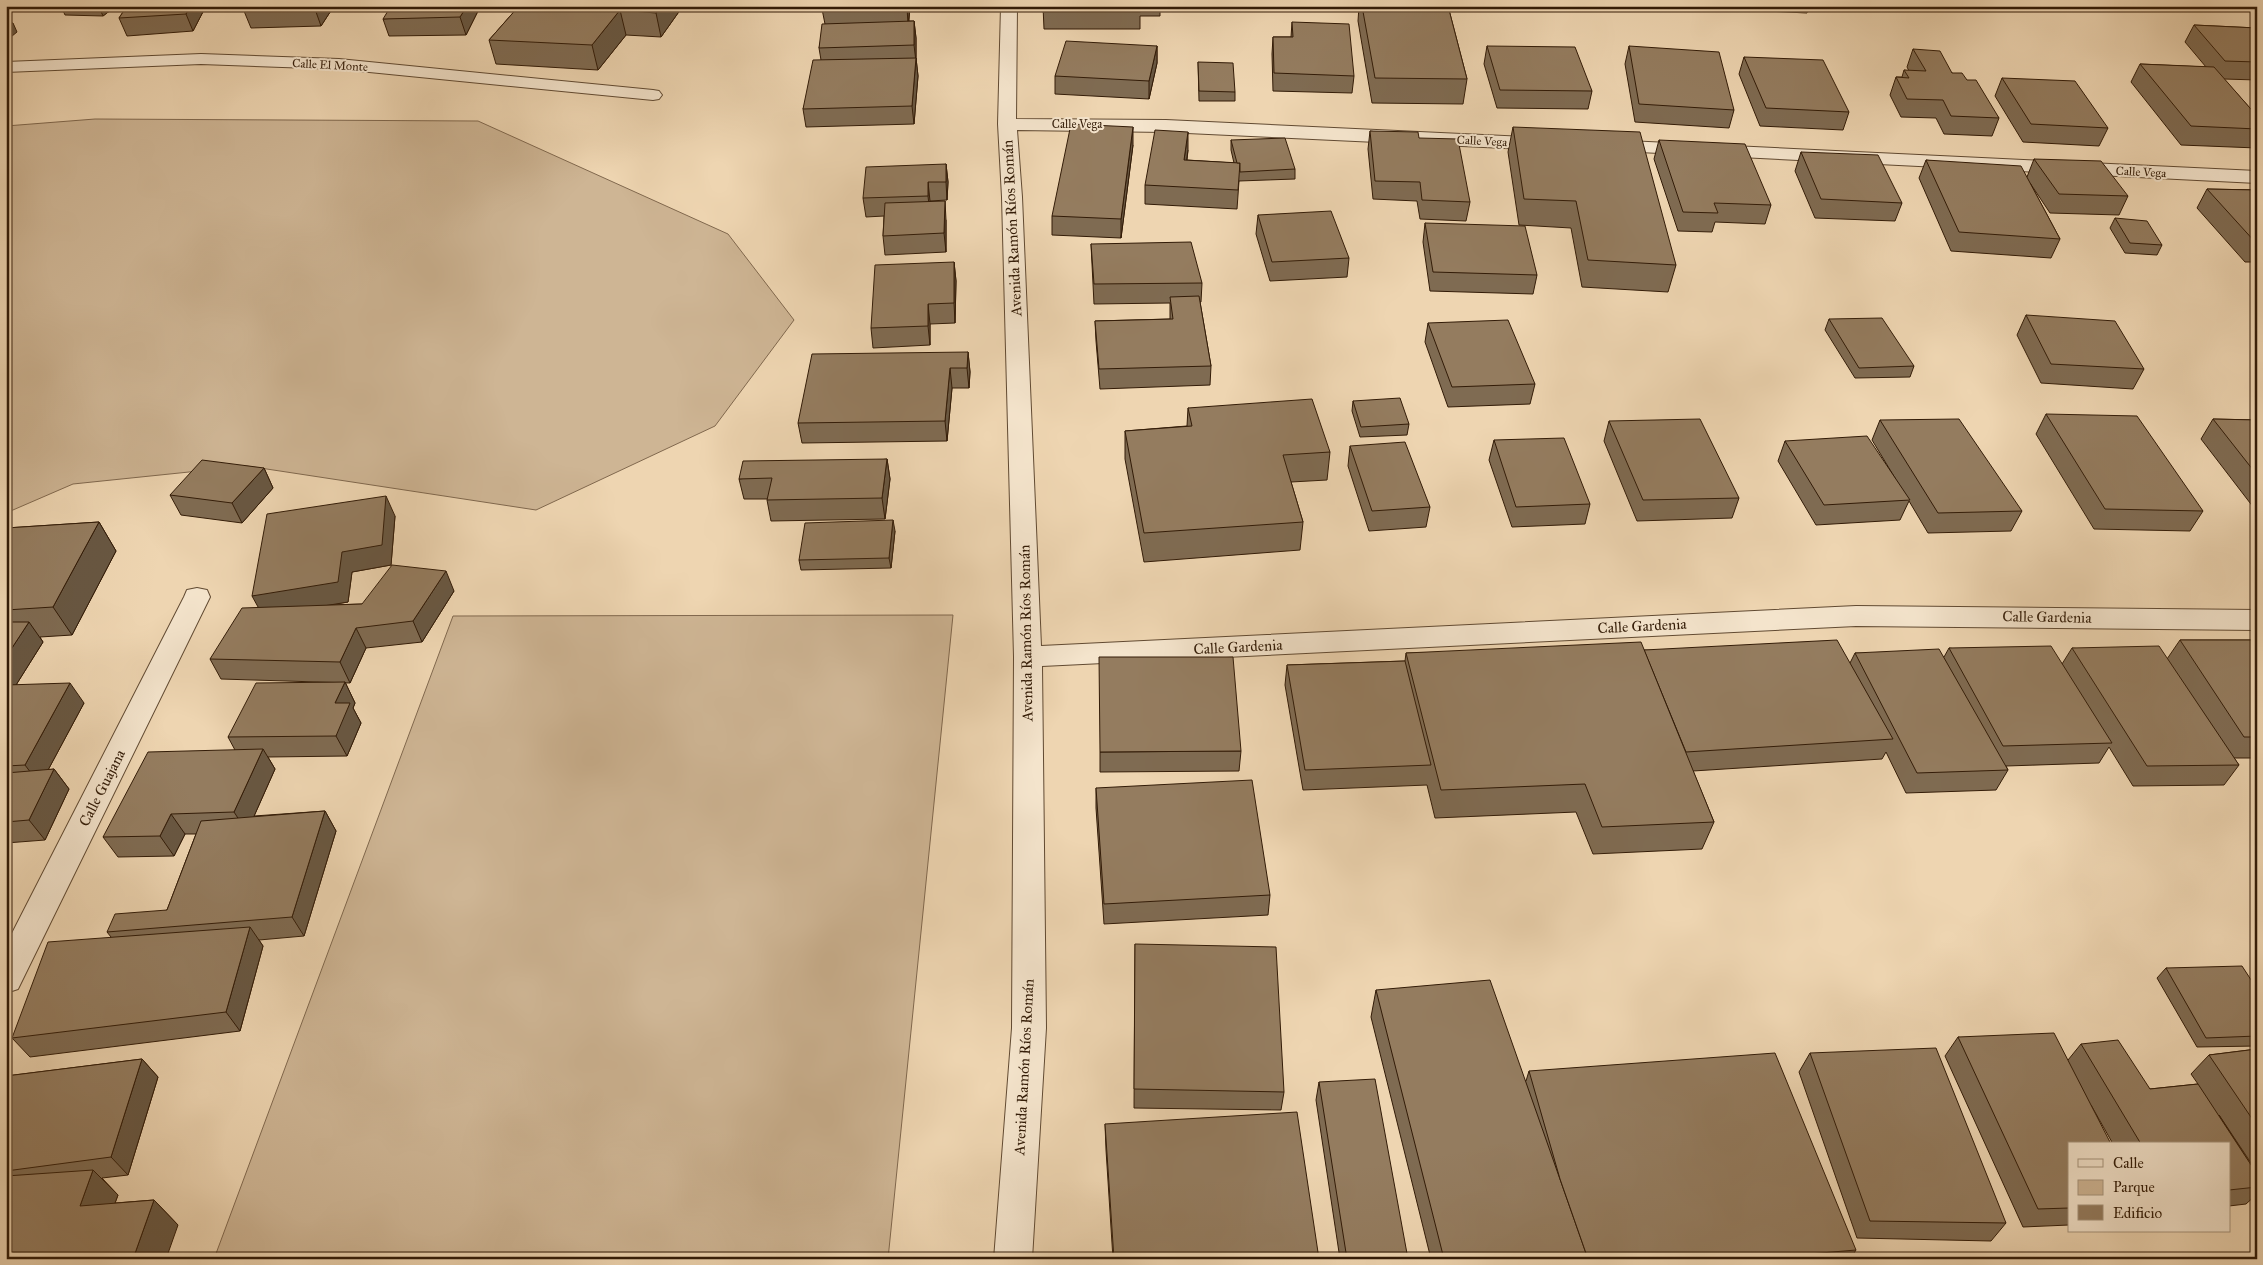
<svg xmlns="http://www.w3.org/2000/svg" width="2263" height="1265" viewBox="0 0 2263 1265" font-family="'IM FELL Great Primer',serif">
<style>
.green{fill:#ceb594;stroke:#80684e}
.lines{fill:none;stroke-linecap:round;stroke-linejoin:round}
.street-casing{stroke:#614a32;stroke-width:2}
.street{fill:#f4e4cc;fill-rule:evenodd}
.wall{fill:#7f6b52;stroke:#321b07}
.shaded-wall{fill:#685742;stroke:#321b07}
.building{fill:#947c5f;stroke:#321b07}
.labels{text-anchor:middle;stroke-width:4;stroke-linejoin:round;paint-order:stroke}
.far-street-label{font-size:12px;fill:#321b07;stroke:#f4e4cc}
.street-label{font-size:15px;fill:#321b07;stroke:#f4e4cc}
</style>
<rect width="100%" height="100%" fill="#eed5b1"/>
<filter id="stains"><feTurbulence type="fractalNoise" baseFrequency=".004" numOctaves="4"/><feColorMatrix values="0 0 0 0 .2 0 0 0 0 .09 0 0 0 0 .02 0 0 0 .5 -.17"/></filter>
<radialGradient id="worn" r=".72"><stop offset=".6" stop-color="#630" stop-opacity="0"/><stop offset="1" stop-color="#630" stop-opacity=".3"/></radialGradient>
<g class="green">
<polygon points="95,119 478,121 728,234 794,320 715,426 536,510 247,466 73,484 6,513 6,126"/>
<polygon points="953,615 888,1259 214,1259 453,616"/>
</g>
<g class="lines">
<g class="street-casing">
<g id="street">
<polygon points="1001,6 1017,6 1016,119 1166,120 1549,138 1556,140 1559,144 1556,148 1549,150 1166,132 1017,130 1022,197 1041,646 1856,606 2257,610 2257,630 1856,626 1042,666 1046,1028 1032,1259 994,1259 1012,1028 1014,657 1002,197 998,124"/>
<polygon points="201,54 339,59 653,90 659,91 662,95 659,99 653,100 339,69 201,64 6,72 6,62"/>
<polygon points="1606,140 2257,171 2257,183 1599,150 1596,146 1599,142"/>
<polygon points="197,588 207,590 210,597 18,989 6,993 6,945 184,597 187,590"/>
</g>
</g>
<use href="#street" class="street"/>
</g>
<g class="wall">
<polygon points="6,6 24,6 19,10 6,9"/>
<polygon points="61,6 116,6 103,16 65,15"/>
<polygon points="127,6 206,6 193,31 127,36 119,18"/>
<polygon points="247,6 334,6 321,26 251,28 244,11"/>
<polygon points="519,6 683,6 661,37 626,35 598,70 496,64 489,40"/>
<polygon points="687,6 772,6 771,9"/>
<polygon points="910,6 909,21 914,21 916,38 916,58 918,76 914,124 806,127 803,109 821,60 819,48 825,24 822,9"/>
<polygon points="1043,6 1160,6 1160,16 1140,16 1140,29 1044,29"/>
<polygon points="1359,6 1448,6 1467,79 1463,104 1372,103 1358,21"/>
<polygon points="1744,6 1809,6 1807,13 1746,10"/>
<polygon points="2249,6 2257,6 2257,16"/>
<polygon points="478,11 466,35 389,36 383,19"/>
<polygon points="1292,22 1354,76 1352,93 1273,91 1272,54 1273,37 1291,37"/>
<polygon points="2194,25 2257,28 2257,80 2224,79 2257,116 2257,148 2181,145 2131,82 2140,64 2206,67 2185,42"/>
<polygon points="1157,46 1157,63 1149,99 1055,94 1055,76"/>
<polygon points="1487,46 1592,91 1588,109 1497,108 1484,64"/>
<polygon points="1629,46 1734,110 1729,128 1635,122 1625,64"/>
<polygon points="1913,49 1952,73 1967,80 1999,118 1992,136 1944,134 1936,118 1901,117 1890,95 1896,77 1902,77 1904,70 1909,71 1907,67"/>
<polygon points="1744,57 1849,112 1843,130 1760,126 1739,74"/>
<polygon points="1198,62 1235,92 1235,101 1199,101"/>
<polygon points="2002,78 2108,128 2099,146 2023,142 1995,96"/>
<polygon points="1513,127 1676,265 1668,292 1582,287 1571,228 1519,225 1508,152"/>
<polygon points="1370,131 1419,138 1470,202 1466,221 1420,219 1417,201 1373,199 1368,149"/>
<polygon points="1231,140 1295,169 1295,179 1239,181 1237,209 1145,204 1145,185 1188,150 1187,160 1234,163 1231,150"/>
<polygon points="1659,140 1771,205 1765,224 1715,222 1712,232 1678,231 1654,159"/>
<polygon points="1133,145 1121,238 1052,235 1052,216"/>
<polygon points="1801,152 1902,203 1895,221 1815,218 1795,171"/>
<polygon points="2034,159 2128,196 2119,215 2050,213 2030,183 2060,239 2051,258 1951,251 1919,178 1926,160 2027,177"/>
<polygon points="946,164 948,182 947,200 930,201 946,220 946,252 885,255 883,236 884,216 866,217 863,198"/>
<polygon points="2207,189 2257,190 2257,262 2245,262 2197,208"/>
<polygon points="1258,215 1349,258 1347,277 1270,281 1256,234"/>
<polygon points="2115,218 2162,245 2157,255 2125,253 2110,228"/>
<polygon points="1425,223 1537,275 1533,294 1430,291 1423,242"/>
<polygon points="1091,244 1202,283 1201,302 1200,302 1211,366 1210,385 1100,389 1096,341 1095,321 1170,319 1170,303 1094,304"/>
<polygon points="954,262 956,281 955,323 930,324 930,345 873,348 871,328"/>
<polygon points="2026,315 2144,369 2133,389 2041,383 2017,335"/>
<polygon points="1829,319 1914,366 1910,377 1855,378 1825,330"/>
<polygon points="1428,323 1535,384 1530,404 1448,407 1425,342"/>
<polygon points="968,352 970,372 969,388 952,388 947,441 802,443 798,423"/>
<polygon points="1353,401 1409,424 1407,435 1360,437 1352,411"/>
<polygon points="1188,408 1330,452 1327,480 1291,482 1303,522 1300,550 1144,562 1125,459 1125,431 1187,426"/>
<polygon points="2046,414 2203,511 2190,531 2094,529 2036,434"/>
<polygon points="2213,419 2257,420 2257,512 2201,439"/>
<polygon points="1880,420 2022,511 2011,531 1928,533 1909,501 1900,520 1816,525 1778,461 1785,441 1895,478 1872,440"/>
<polygon points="1609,421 1739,498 1732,518 1637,521 1604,441"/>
<polygon points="1494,440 1590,504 1585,524 1512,527 1489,460"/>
<polygon points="1350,446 1430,507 1426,527 1369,531 1348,466"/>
<polygon points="887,459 890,479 885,519 771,521 767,500 768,499 744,499 739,479"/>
<polygon points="264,468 273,488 242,523 181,515 170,495"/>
<polygon points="395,516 391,565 352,572 348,602 330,605 362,604 454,591 422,642 366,648 350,683 221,679 210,659 259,608"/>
<polygon points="99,522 116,551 72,635 40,637 43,642 16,685 84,703 48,770 54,769 69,789 45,840 6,843 6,528"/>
<polygon points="895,531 891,568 801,570 799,560"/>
<polygon points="2180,640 2257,640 2257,758 2234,758 2239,765 2224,785 2133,786 2109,747 2099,763 2006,766 2008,770 1996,790 1906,793 1886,752 1882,759 1693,771 1714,822 1702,849 1593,854 1576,812 1435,818 1427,785 1303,790 1285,685 1287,665 1405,661 1406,653 1644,650 1850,663 1855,653 1944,657 1949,648 2062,664 2072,648 2167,659"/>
<polygon points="345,682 355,703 353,708 361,723 347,756 268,757 275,769 254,816 325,811 336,831 304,936 259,940 263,946 240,1031 30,1057 12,1038 111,937 107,932 167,910 196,834 185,834 174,856 118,857 103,837 235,750 228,737"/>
<polygon points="1241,751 1239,771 1100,772 1100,752"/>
<polygon points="1096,788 1270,895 1268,915 1104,924 1096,808"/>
<polygon points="1135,944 1284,1092 1281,1110 1134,1108"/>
<polygon points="2166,968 2257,989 2257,1046 2197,1047 2157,978"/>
<polygon points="1376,990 1526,1081 1529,1071 1856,1250 1850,1259 1431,1259 1371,1017"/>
<polygon points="1958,1037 2068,1060 2081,1044 2150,1089 2198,1084 2191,1074 2209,1055 2257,1049 2257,1172 2219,1115 2257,1174 2257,1194 2246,1204 2229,1206 2229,1144 2113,1144 2091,1105 2069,1144 2069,1225 2023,1227 1945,1056"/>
<polygon points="1810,1053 2006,1223 1991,1241 1857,1238 1799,1072"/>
<polygon points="142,1059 158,1077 128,1175 102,1178 118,1195 115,1203 154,1200 178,1225 6,1259 6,1076"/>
<polygon points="1319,1082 1408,1259 1340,1259 1316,1100"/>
<polygon points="1105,1124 1319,1259 1113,1259 1106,1150"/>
</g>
<g class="shaded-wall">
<polygon points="17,6 24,6 19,10"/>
<polygon points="100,6 116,6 103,16 99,7"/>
<polygon points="190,6 206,6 193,31 186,14"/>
<polygon points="316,6 334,6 321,26 315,9"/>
<polygon points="467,6 477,6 478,11 466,35 460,17"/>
<polygon points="660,6 683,6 661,37 656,13"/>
<polygon points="907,6 910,6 908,24 907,7"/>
<polygon points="620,10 626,35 598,70 592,45"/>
<polygon points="914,21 916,38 916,62 914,45"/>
<polygon points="13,23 17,32 6,41 6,28"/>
<polygon points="1157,46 1157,63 1149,99 1149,81"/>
<polygon points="916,58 918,76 914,124 912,106"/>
<polygon points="1133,127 1133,145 1121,238 1121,219"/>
<polygon points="1188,132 1188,150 1184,179 1184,160"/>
<polygon points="946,164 948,182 947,200 946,182"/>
<polygon points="928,182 930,201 930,215 928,196"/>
<polygon points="945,201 946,220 946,252 944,233"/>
<polygon points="954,262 956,281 955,323 954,303"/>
<polygon points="928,304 930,324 930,345 928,326"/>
<polygon points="968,352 970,372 969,388 967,368"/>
<polygon points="950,368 952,388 947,441 945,421"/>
<polygon points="887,459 890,479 885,519 882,498"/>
<polygon points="264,468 273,488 242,523 232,503"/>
<polygon points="386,496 395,516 391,565 352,572 348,602 263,616 252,596 342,552"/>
<polygon points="893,520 895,531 891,568 889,558"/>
<polygon points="99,522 116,551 72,635 53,607"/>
<polygon points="446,571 454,591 422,642 413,621"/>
<polygon points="29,622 43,642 6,701 6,657"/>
<polygon points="356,628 366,648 350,683 340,662"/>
<polygon points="345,682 355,703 353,708 361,723 347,756 336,736 335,703"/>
<polygon points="70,683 84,703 40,785 25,765"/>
<polygon points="263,749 275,769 247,832 234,812"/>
<polygon points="54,769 69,789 45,840 29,820"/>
<polygon points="325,811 336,831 304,936 292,917"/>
<polygon points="171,814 185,834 174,856 160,836"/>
<polygon points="250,927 263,946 240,1031 226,1012"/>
<polygon points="142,1059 158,1077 128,1175 111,1157"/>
<polygon points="93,1170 118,1195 105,1230 80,1206"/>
<polygon points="154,1200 178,1225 166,1259 133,1259"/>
</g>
<g class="building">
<polygon points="74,6 100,6 99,7"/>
<polygon points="127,6 190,6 186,14 119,18"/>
<polygon points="247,6 316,6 315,9 244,11"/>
<polygon points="391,6 467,6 460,17 383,19"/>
<polygon points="519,6 660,6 656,13 620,10 592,45 489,40"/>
<polygon points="823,6 907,6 907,7 822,9"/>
<rect x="1043" y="6" width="97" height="6"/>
<polygon points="1362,6 1448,6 1467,79 1375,78"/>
<polygon points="914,21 914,45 819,48 822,24"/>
<polygon points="1292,22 1349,24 1354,76 1274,73 1273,37 1293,37"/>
<polygon points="6,23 13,23 6,28"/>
<polygon points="2194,25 2257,28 2257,62 2225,61"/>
<polygon points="1066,41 1157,46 1149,81 1055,76"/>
<polygon points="1487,46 1575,47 1592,91 1500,90"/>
<polygon points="1629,46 1719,52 1734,110 1639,104"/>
<polygon points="1913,49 1940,51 1952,73 1962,73 1967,80 1976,80 1999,118 1951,116 1943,100 1907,99 1896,77 1909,78 1904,70 1926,71"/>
<polygon points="1744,57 1823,60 1849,112 1766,108"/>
<polygon points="916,58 912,106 803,109 813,60"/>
<polygon points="1198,62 1233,63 1235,92 1199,91"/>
<polygon points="2140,64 2214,67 2257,116 2257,129 2191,126"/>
<polygon points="2002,78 2075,81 2108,128 2031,124"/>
<polygon points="1071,124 1133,127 1121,219 1052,216"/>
<polygon points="1513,127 1640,132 1676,265 1588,260 1576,201 1524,199"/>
<polygon points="1155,130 1188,132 1184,160 1240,163 1238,190 1145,185"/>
<polygon points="1370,131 1418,132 1419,138 1458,139 1470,202 1422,200 1420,182 1375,181"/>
<polygon points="1285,138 1295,169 1240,172 1240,163 1237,163 1231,140"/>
<polygon points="1659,140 1745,144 1771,205 1714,203 1718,213 1683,212"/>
<polygon points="1801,152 1878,155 1902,203 1821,199"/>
<polygon points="2034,159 2101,161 2128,196 2059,194"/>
<polygon points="1926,160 2021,166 2060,239 1959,232"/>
<polygon points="946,164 946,182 928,182 928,196 863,198 866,167"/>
<polygon points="2207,189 2257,190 2257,243 2256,243"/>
<polygon points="945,201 944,233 883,236 885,203"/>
<polygon points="1331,211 1349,258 1272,262 1258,215"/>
<polygon points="2115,218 2147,221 2162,245 2130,243"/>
<polygon points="1425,223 1525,226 1537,275 1433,272"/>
<polygon points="1191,242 1202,283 1094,284 1091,244"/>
<polygon points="954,262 954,303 928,304 928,326 871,328 875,265"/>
<polygon points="1199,296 1211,366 1099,369 1095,321 1173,319 1170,297"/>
<polygon points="2026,315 2115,321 2144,369 2051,364"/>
<polygon points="1882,318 1914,366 1859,368 1829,319"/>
<polygon points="1508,320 1535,384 1452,387 1428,323"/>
<polygon points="968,352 967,368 950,368 945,421 798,423 812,354"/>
<polygon points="1400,398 1409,424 1361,427 1353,401"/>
<polygon points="1312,399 1330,452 1283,455 1303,522 1144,533 1125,431 1192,426 1188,408"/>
<polygon points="2046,414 2137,416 2203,511 2105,509"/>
<polygon points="1700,419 1739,498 1643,500 1609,421"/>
<polygon points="1959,419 2022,511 1938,513 1880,420"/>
<polygon points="2213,419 2257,420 2257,475"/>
<polygon points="1867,436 1910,500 1824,505 1785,441"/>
<polygon points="1564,438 1590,504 1516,507 1494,440"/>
<polygon points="1405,442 1430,507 1372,511 1350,446"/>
<polygon points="887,459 882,498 767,500 772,478 739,479 743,461"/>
<polygon points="202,460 264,468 232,503 170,495"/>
<polygon points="386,496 382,545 342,552 338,582 252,596 267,514"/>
<polygon points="893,520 889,558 799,560 805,523"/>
<polygon points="99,522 53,607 6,610 6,528"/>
<polygon points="392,565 446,571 413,621 356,628 340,662 210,659 242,608 362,604"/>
<polygon points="6,622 29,622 6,657"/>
<polygon points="1837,640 1893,739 1686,752 1644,650"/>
<polygon points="2180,640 2257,640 2257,737 2244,737"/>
<polygon points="1641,642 1714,822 1602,827 1585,784 1441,790 1406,653"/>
<polygon points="2051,646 2112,743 2003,746 1949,648"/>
<polygon points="2159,646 2239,765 2147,766 2072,648"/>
<polygon points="1939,649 2008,770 1917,773 1855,653"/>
<polygon points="1099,657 1233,657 1241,751 1100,752"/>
<polygon points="1405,661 1431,765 1305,770 1287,665"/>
<polygon points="345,682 335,703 350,703 336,736 228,737 256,683"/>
<polygon points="70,683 25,765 6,766 6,685"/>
<polygon points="263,749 234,812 171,814 160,836 103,837 148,752"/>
<polygon points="54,769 29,820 6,822 6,773"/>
<polygon points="1252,780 1270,895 1104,904 1096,788"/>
<polygon points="325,811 292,917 107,932 115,914 167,910 201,821"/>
<polygon points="250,927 226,1012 12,1038 48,942"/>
<polygon points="1135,944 1276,947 1284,1092 1134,1089"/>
<polygon points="2242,966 2257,989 2257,1036 2206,1038 2166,968"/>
<polygon points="1490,980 1588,1259 1444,1259 1376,990"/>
<polygon points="2054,1033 2111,1144 2069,1144 2069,1208 2038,1209 1958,1037"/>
<polygon points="2118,1040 2150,1089 2198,1084 2257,1174 2257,1187 2229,1190 2229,1144 2141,1144 2081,1044"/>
<polygon points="1936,1048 2006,1223 1870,1221 1810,1053"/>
<polygon points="2257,1049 2257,1126 2209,1055"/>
<polygon points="1775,1053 1856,1250 1750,1259 1588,1259 1560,1179 1529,1071"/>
<polygon points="142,1059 111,1157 6,1171 6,1076"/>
<polygon points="1375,1079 1408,1259 1347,1259 1319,1082"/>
<polygon points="1297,1112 1319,1259 1114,1259 1105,1124"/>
<polygon points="93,1170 80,1206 154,1200 133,1259 6,1259 6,1176"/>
</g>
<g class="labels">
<g class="far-street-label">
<text transform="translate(330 65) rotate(3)" y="4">Calle El Monte</text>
<text x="1077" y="128">Calle Vega</text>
<text transform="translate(1482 141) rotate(3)" y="4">Calle Vega</text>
<text transform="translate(2141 172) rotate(3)" y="4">Calle Vega</text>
</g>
<g class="street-label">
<text transform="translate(1012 228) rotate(-93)" y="5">Avenida Ramón Ríos Román</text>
<text transform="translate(2047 617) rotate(1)" y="5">Calle Gardenia</text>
<text transform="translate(1642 626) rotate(-3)" y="5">Calle Gardenia</text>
<text transform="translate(1026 633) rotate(-91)" y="5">Avenida Ramón Ríos Román</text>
<text transform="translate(1238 647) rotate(-3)" y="5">Calle Gardenia</text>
<text transform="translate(102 788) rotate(-63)" y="5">Calle Guajana</text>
<text transform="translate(1024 1067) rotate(-87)" y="5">Avenida Ramón Ríos Román</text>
</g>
</g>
<rect width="2263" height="1265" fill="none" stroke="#eed5b1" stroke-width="25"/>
<rect x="8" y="8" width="2248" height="1250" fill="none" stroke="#321b07" stroke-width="2.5"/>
<rect x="12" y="12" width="2238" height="1240" fill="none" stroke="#321b07"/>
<rect x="2068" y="1142" width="162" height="90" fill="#f4e4cc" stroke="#a6947d"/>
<rect x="2078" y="1159" width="25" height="8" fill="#f4e4cc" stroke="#a6947d"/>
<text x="2113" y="1168" font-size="15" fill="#321b07">Calle</text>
<rect x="2078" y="1180" width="25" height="15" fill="#ceb594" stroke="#a6947d"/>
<text x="2113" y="1192" font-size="15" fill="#321b07">Parque</text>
<rect x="2078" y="1205" width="25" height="15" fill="#947c5f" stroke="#a6947d"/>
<text x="2113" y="1218" font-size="15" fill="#321b07">Edificio</text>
<rect width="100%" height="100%" filter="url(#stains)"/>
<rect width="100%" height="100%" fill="url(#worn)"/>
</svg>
